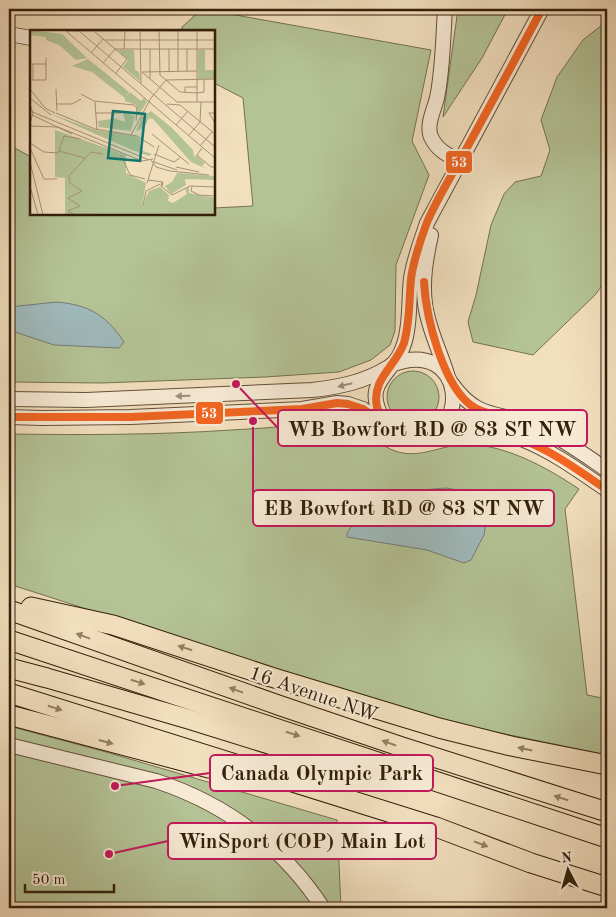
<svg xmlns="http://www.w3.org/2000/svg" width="616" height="917" viewBox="0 0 616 917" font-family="'Old Standard TT',serif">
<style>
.green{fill:#b4c396;stroke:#747150}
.water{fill:#9fbabc;stroke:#747c75}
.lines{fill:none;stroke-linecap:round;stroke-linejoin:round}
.minor-casing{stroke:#644f38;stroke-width:16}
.highway-casing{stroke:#341f0b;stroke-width:21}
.minor{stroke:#f7ead5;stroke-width:14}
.highway{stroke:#f2dfbe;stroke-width:19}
.bus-1-casing{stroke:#f7ead5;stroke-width:11}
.bus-1{stroke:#f26522;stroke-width:8}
.oneway{fill:#9f8f7a}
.oneway2{fill:#937f64}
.labels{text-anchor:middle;stroke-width:4;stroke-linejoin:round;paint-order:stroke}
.street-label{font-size:20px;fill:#341f0b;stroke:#f7ead5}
.inset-road{fill:none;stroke:#a69276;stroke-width:1}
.view{fill:#0f766e;fill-opacity:0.15;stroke:#0f766e;stroke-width:2.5}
.inset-edge{fill:none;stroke:#341f0b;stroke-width:2.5}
.leader{fill:none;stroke:#c2185b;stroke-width:2}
.callout-dot{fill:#c2185b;stroke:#f7ead5;stroke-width:2}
.callout{fill:#f7ead5;stroke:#c2185b;stroke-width:2}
.callout-label{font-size:21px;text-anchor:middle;font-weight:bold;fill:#341f0b}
.line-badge{stroke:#f7ead5;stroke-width:2}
.badge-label{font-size:14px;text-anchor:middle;font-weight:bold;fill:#fff}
</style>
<rect width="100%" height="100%" fill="#f2dfbe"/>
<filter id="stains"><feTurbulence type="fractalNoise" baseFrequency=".004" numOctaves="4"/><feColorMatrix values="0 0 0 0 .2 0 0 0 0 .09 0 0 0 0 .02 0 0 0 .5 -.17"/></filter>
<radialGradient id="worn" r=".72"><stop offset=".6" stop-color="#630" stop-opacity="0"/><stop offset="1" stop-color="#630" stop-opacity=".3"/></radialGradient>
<g class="green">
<polygon points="202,9 431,50 412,141 429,175 396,265 395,331 390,345 371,360 339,372 265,377 102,383 9,382 9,140 11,146 31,157 31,214 214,214 214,208 253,206 243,98 214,83 214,31 182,31 182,27"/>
<polygon points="458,9 508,9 482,58 443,117"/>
<polygon points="607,21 607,279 595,295 533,355 473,342 468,322 476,295 491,225 504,194 515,182 541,176 550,150 541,120 557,77 583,40"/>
<circle cx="413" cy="397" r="26"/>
<path d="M 329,418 C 364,417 368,441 395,451 C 418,459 437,447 459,445 C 500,441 546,467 579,489 L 565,509 L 587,695 L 607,699 L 607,755 L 452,723 L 316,683 L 9,584 L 9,434 C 83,435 157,435 231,430 C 264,428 297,427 329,418 Z"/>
<polygon points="9,726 106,752 337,820 341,908 9,908"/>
</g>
<g class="water">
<path d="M 57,302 C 89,305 106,315 124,342 L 119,348 L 54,345 L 9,330 L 9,307 Z"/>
<path d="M 446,488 L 476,493 L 482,498 L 487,515 L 484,535 L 471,560 L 464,563 L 427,550 L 347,537 L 347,533 C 353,524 359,514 366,507 C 382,491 424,490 446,488 Z"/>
</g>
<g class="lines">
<g class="minor-casing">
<g id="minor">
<path d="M 445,9 C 443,38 443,69 437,98 C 434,110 426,125 431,137 C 437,150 447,155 460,161"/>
<polyline points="9,34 31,38"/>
<path d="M 431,235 C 426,258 422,280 425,304 C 428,328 440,351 447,374"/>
<path d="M 391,365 C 468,335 472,443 410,436 C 399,435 389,429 383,419 C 365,388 383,379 399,356 C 403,348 406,339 407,331 C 410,314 409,295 411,278 C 414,259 421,241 427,223 L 542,9"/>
<path d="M 452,384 C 480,423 501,410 539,427 C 563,439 585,455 607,470"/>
<path d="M 9,399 L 86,400 L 312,390 C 339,387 364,382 387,368"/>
<polyline points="9,417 42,418 131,417 302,409 337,403 348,404 363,409 383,422"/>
<path d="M 433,433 C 504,416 552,452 607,490"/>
<path d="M 9,745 L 156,781 C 226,804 283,847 323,908"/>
</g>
</g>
<g class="highway-casing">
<g id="highway">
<polyline points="31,607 113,625 271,677 439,728 511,746 607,765"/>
<polyline points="9,610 281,706 402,747 607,812"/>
<polyline points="9,640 607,838"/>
<polyline points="9,668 47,678 188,719 311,757 385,776"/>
<polyline points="9,693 436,827 531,863 607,887"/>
<polyline points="9,715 209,768"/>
</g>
</g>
<use href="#minor" class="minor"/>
<use href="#highway" class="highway"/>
<g class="bus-1-casing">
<g id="bus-1">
<path d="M 542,9 C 516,58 490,106 463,155 C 451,177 435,202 426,225 C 420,242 413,261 411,279 C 409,301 410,322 404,343 C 396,366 371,379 377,407 C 380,417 386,425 395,431 C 414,443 436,432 457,429 C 465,427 474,428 483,429 C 530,435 570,464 607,490"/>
<path d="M 424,282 C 426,317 443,389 475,408 C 489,416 505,416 520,420"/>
<polyline points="9,417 131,417 302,409 337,403 348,404 363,409 401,434"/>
</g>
</g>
<use href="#bus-1" class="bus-1"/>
</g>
<defs><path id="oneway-solid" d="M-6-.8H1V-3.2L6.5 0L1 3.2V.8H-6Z" transform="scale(1.25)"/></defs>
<g class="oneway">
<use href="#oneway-solid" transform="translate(345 385) rotate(166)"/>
<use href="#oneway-solid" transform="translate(183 396) rotate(178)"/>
</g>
<g class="oneway2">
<use href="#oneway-solid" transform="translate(83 636) rotate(-160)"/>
<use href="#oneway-solid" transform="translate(185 648) rotate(-162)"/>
<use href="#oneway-solid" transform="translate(138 682) rotate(18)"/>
<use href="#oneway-solid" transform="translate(236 690) rotate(-160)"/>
<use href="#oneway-solid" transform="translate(55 708) rotate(17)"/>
<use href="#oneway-solid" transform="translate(293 734) rotate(18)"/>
<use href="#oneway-solid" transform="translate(106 742) rotate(15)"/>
<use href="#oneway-solid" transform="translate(389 743) rotate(-161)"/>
<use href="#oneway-solid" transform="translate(525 749) rotate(-168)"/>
<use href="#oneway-solid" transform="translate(561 798) rotate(-162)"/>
<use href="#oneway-solid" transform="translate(481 844) rotate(21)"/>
</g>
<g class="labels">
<g class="street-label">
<text transform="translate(314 693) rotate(19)" y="7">16 Avenue NW</text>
</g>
</g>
<g transform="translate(30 30)">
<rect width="185" height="185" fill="#f2dfbe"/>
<path d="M 0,0 L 32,4 L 57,28 L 46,30 L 29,15 L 16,10 L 16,7 L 0,5 ZM 88,20 L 104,20 L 105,40 L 109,42 L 110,51 L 93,37 L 98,30 ZM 168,20 L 175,20 L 175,40 L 185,40 L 185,49 L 168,49 ZM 58,29 L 99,62 L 95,67 L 100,62 L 111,71 L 114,68 L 117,72 L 108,86 L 106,75 L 95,71 L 95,68 L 62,42 L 42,36 ZM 121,81 L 141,97 L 163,120 L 164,127 L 166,125 L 175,133 L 172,136 L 177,139 L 161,132 L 123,89 L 119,88 L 114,98 L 106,101 L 111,88 ZM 16,82 L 65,100 L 105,106 L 110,109 L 110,120 L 122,124 L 119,126 L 102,120 ZM 93,82 L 105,86 L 101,101 L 69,97 L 68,91 L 82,89 L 81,83 L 83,88 L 95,92 ZM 25,100 L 96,125 L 96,143 L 116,153 L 112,176 L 119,161 L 130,157 L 139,165 L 138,171 L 143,173 L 157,164 L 155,159 L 159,157 L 159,163 L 185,168 L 185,185 L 35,185 L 35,148 L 25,147 ZM 147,143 L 185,146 L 185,150 L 155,149 L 156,155 L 141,164 L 135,156 L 142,152 Z" fill="#b4c396"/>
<path class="inset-road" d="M 110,0 L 111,53M 36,1 L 185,128M 36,1 L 185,1M 49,1 L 185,117M 129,1 L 130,45 L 150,62 L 167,63M 65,2 L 97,29 L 86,43M 75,10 L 185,10M 94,19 L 95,1M 139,19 L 139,41M 157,19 L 157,41M 61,23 L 73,9M 73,33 L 85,19 L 185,19M 0,34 L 16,34M 3,34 L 3,50M 148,41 L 148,1M 112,42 L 147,72 L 185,72M 112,42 L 167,41M 120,48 L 120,19M 0,50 L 16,50 L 16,28M 0,59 L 15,78 L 25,83M 26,59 L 27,81M 155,63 L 155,57 L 167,57M 167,63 L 174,62 L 174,49M 51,64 L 64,71 L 104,75 L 107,78 L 106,91M 0,68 L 21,85M 65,72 L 67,100M 167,72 L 167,1M 0,74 L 3,83 L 0,94M 26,74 L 42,74 L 51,69M 137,74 L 150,75 L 185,104M 0,81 L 119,130M 26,83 L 65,99 L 107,106 L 124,117M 65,83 L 91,83M 185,83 L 179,83 L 185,93M 0,84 L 42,104M 146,95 L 158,81M 0,96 L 28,97 L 112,131 L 123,129M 122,104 L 159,134M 101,105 L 121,68 L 136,50 L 185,49M 158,106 L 170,92 L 171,72M 0,113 L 14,122 L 28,123 L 34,106 L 51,109M 170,116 L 182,102M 0,118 L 14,149 L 27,149M 172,118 L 167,125 L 181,137 L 185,137M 29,121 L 55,128M 124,124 L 144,132 L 151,127M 91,125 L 100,145 L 115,149M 121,130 L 126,137 L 140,141 L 179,145M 0,132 L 13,185M 124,132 L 147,140M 146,137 L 169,142M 118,150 L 133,152 L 132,156M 132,152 L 131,156 L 142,165 L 160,156 L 185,157M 117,153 L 129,115M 0,156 L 8,185M 162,156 L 161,161 L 169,165 L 185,166M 113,175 L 116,161 L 130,154M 45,185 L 38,181 L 50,176 L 38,168 L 52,161 L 40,153 L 39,146 L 61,122 L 73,124"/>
<path class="view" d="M 83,81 L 115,84 L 110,131 L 78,128 Z"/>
<rect width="185" height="185" class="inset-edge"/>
</g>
<path class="leader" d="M236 384L278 428M253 421L253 508M115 786L210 773M109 854L168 841"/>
<g class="callout-dot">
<circle cx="236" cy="384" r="5"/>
<circle cx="253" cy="421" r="5"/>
<circle cx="115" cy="786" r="5"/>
<circle cx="109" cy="854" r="5"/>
</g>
<g class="callout">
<rect x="278" y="410" width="309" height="36" rx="5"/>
<rect x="253" y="490" width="301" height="36" rx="5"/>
<rect x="210" y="755" width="223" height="36" rx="5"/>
<rect x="168" y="823" width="268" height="36" rx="5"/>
</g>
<g class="callout-label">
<text x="432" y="436">WB Bowfort RD @ 83 ST NW</text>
<text x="404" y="515">EB Bowfort RD @ 83 ST NW</text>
<text x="322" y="780">Canada Olympic Park</text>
<text x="302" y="848">WinSport (COP) Main Lot</text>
</g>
<g class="line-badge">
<rect x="445" y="150" width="28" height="24" rx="5" fill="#f26522"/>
<rect x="195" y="401" width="29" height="24" rx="5" fill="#f26522"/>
</g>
<g class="badge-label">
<text x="459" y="167">53</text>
<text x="209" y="418">53</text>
</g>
<rect width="616" height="917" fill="none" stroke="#f2dfbe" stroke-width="30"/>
<rect x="10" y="10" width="596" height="897" fill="none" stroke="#341f0b" stroke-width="2.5"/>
<rect x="15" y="15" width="586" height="887" fill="none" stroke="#341f0b"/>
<g transform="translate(568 870) rotate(354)" stroke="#f7ead5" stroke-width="4" paint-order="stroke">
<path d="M0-4L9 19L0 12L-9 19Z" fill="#341f0b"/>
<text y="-8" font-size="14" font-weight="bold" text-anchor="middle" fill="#341f0b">N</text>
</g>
<path d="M25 884v8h89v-8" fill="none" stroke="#341f0b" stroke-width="2.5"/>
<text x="32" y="884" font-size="15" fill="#341f0b" stroke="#f7ead5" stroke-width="4" paint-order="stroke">50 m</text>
<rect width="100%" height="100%" filter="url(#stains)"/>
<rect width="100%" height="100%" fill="url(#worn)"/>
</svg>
